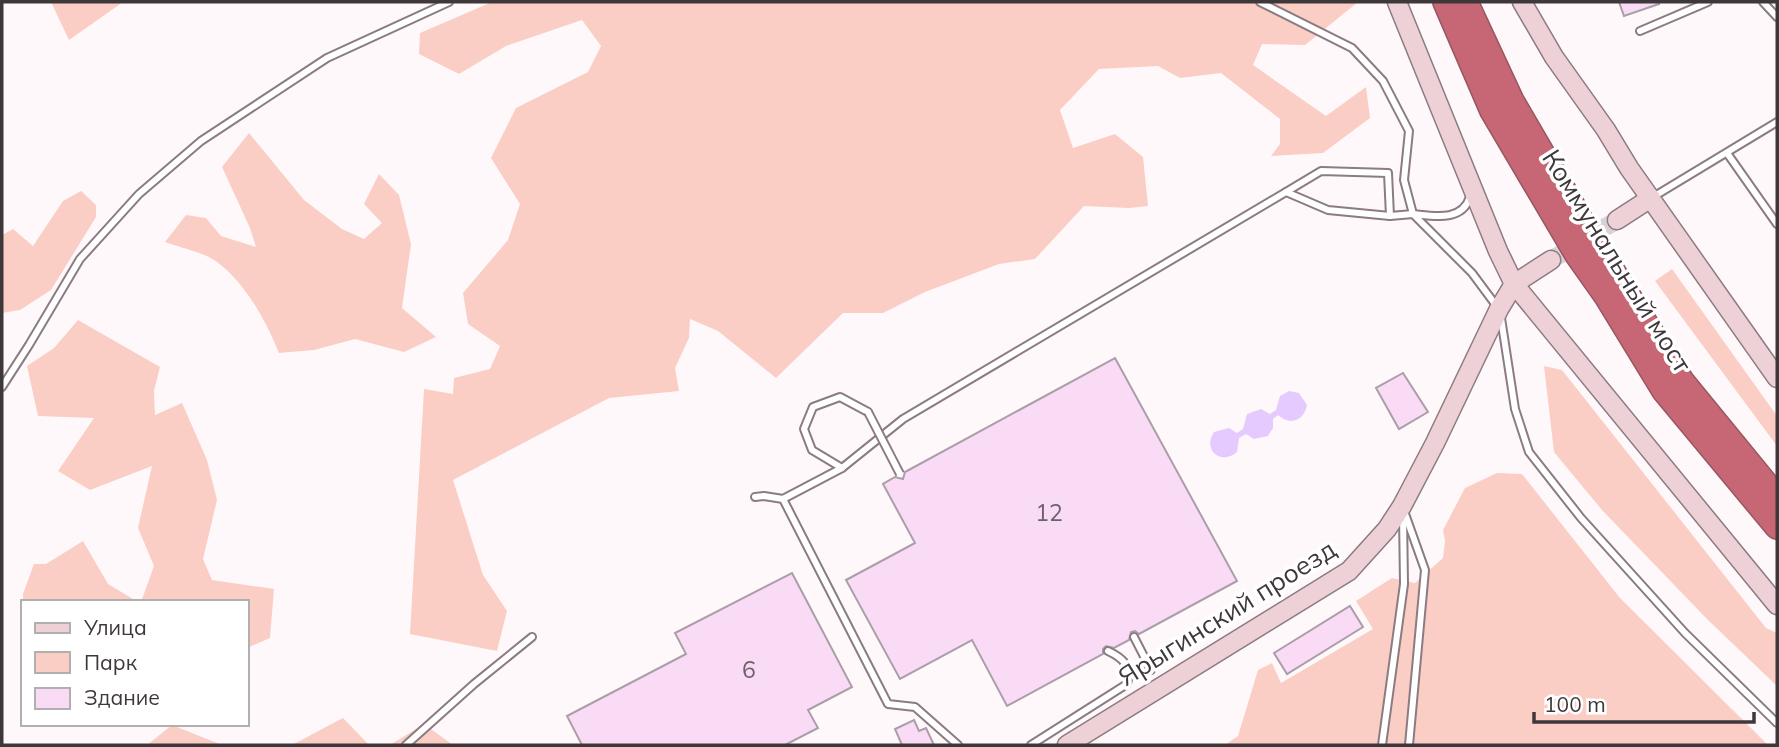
<svg xmlns="http://www.w3.org/2000/svg" width="1779" height="747" viewBox="0 0 1779 747" font-family="Mulish,sans-serif">
<style>
.green{fill:#facec4}
.water{fill:#e4cafe}
.building{fill:#f9dbf6;stroke:#ab9ea9;stroke-width:2}
.lines{fill:none;stroke-linecap:round;stroke-linejoin:round}
.secondary-tunnel{stroke:#d9d2d5;stroke-width:18;stroke-dasharray:18 9;stroke-linecap:butt}
.lane-casing{stroke:#8b7b82;stroke-width:10}
.secondary-casing{stroke:#8b7b82;stroke-width:21}
.highway-casing{stroke:#975761;stroke-width:26}
.lane{stroke:#fff;stroke-width:6}
.secondary{stroke:#eed1d6;stroke-width:18}
.highway{stroke:#c76775;stroke-width:23}
.lane-bridge-casing{stroke:#8b7b82;stroke-width:10;stroke-linecap:butt}
.lane-bridge{stroke:#fff;stroke-width:6}
.labels{text-anchor:middle;stroke-width:7;stroke-linejoin:round;paint-order:stroke}
.number-label{font-size:23px;fill:#6e616a}
.street-label{font-size:26px;fill:#3f383b;stroke:#fff}
</style>
<rect width="100%" height="100%" fill="#fff8fb"/>
<g class="green">
<polygon points="51,2 123,2 69,40"/>
<polygon points="492,2 1358,2 1305,45 1262,44 1253,65 1326,116 1366,87 1370,118 1323,153 1271,156 1280,144 1280,119 1221,73 1180,78 1158,66 1099,69 1060,110 1073,148 1115,134 1143,157 1148,206 1129,208 1084,206 1035,259 999,264 925,292 883,313 843,313 776,378 718,331 690,319 689,338 675,368 679,391 609,398 453,480 483,575 507,611 497,651 410,634 424,389 453,394 454,378 490,369 500,346 468,324 463,293 508,240 520,204 491,158 516,108 588,72 601,46 582,20 506,46 459,74 419,54 420,33"/>
<path d="M 249,133 L 304,200 L 342,229 L 364,239 L 382,223 L 364,204 L 379,174 L 399,195 L 411,244 L 402,308 L 436,337 L 404,352 L 355,339 L 314,350 L 279,353 C 265,319 246,284 217,262 C 204,252 181,248 165,242 L 186,215 L 206,218 L 221,236 L 256,247 L 250,228 L 222,167 Z"/>
<polygon points="81,191 96,205 96,217 51,290 20,310 2,313 2,235 13,229 33,246 63,201"/>
<polygon points="1672,269 1777,416 1777,446 1655,281"/>
<polygon points="78,320 160,367 154,391 155,415 182,403 207,460 217,500 203,559 212,580 274,589 270,638 247,648 247,602 141,602 154,566 138,528 152,466 90,490 58,471 94,418 38,416 27,366 54,348"/>
<polygon points="1544,366 1562,370 1766,628 1777,633 1777,686 1707,619 1602,510 1554,452"/>
<polygon points="1497,473 1522,474 1620,598 1768,745 1225,745 1238,736 1258,670 1272,663 1281,683 1373,629 1356,601 1392,578 1415,583 1443,558 1445,541 1443,530 1465,488"/>
<polygon points="83,541 108,584 138,602 23,602 23,594 34,564 46,564"/>
<polygon points="343,718 369,745 292,745"/>
<polygon points="424,724 453,745 390,745"/>
<polygon points="172,725 222,745 147,745"/>
</g>
<path class="water" d="M 1289,391 L 1299,393 L 1307,405 C 1304,421 1290,426 1278,415 L 1273,419 L 1273,428 L 1268,436 L 1254,439 L 1246,434 L 1239,438 L 1237,452 C 1221,466 1202,450 1214,432 L 1229,428 L 1237,433 L 1243,429 L 1247,414 L 1261,409 L 1270,414 L 1276,410 L 1280,396 Z"/>
<g class="building">
<polygon points="1619,2 1659,2 1659,4 1624,16"/>
<polygon points="1115,358 1237,581 1139,634 1135,631 1131,632 1129,640 1114,648 1106,646 1103,649 1103,654 1007,706 972,640 900,679 846,580 915,543 883,484 895,477 903,479 905,472"/>
<polygon points="1403,373 1428,412 1399,429 1376,388"/>
<polygon points="792,573 852,687 808,710 818,728 785,745 582,745 567,716 686,654 675,633"/>
<polygon points="1350,606 1363,627 1287,674 1274,653"/>
<polygon points="914,720 919,731 926,728 934,745 902,745 895,729"/>
</g>
<g class="lines">
<polyline class="secondary-tunnel" points="1551,260 1617,220"/>
<g class="lane-casing">
<g id="lane">
<path d="M 1260,2 L 1352,48 L 1383,81 L 1409,131 L 1404,180 L 1413,214 C 1434,216 1462,222 1470,197"/>
<polyline points="1763,2 1777,17"/>
<polyline points="1640,31 1708,2"/>
<polyline points="1727,153 1777,224"/>
<polyline points="1286,192 1321,171 1388,173 1390,216"/>
<polyline points="1653,197 1777,122"/>
<polyline points="1501,318 1515,409 1529,452 1581,518 1685,633 1777,723"/>
<polyline points="2,387 29,345 80,259 139,194 201,141 327,58 449,2"/>
<polyline points="842,468 812,450 804,429 813,407 840,397 868,412"/>
<polyline points="755,497 764,496 783,499 842,468 903,419 1286,192 1328,210 1390,216 1413,214 1472,273 1498,308"/>
<polyline points="783,499 888,704 915,707 958,745"/>
<polyline points="1404,511 1425,570 1409,745"/>
<polyline points="1134,637 1151,670"/>
<polyline points="406,745 474,684 532,637"/>
<path d="M 1031,745 L 1127,684 C 1132,666 1123,658 1108,651"/>
<polyline points="1382,745 1404,584 1403,515"/>
</g>
</g>
<g class="secondary-casing">
<g id="secondary">
<polyline points="1397,2 1498,251 1514,284 1777,605"/>
<polyline points="1522,2 1554,57 1606,130 1629,168 1777,378"/>
<polyline points="1617,220 1651,198"/>
<polyline points="1067,745 1349,571 1387,529 1402,506 1435,443 1499,309 1514,284 1551,260"/>
</g>
</g>
<g class="highway-casing">
<g id="highway">
<polyline points="1445,2 1492,111 1577,255 1606,296 1664,391 1777,527"/>
<polyline points="1466,2 1512,101 1586,228 1682,381 1777,497"/>
</g>
</g>
<use href="#lane" class="lane"/>
<use href="#secondary" class="secondary"/>
<use href="#highway" class="highway"/>
<g class="lane-bridge-casing">
<polyline id="lane-bridge" points="868,412 900,474"/>
</g>
<use href="#lane-bridge" class="lane-bridge"/>
</g>
<g class="labels">
<g class="number-label">
<text x="1049" y="521">12</text>
<text x="749" y="678">6</text>
</g>
<g class="street-label">
<text transform="translate(1617 261) rotate(58)" y="9">Коммунальный мост</text>
<text transform="translate(1227 613) rotate(-32)" y="9">Ярыгинский проезд</text>
</g>
</g>
<rect width="1779" height="747" fill="none" stroke="#3f383b" stroke-width="7"/>
<rect x="21" y="600" width="228" height="126" fill="#ffffff" stroke="#b2afb1" stroke-width="2"/>
<rect x="35" y="623" width="35" height="10" fill="#eed1d6" stroke="#b2afb1" stroke-width="2"/>
<text x="84" y="635" font-size="21" fill="#3f383b">Улица</text>
<rect x="35" y="652" width="35" height="21" fill="#facec4" stroke="#b2afb1" stroke-width="2"/>
<text x="84" y="670" font-size="21" fill="#3f383b">Парк</text>
<rect x="35" y="688" width="35" height="21" fill="#f9dbf6" stroke="#b2afb1" stroke-width="2"/>
<text x="84" y="705" font-size="21" fill="#3f383b">Здание</text>
<path d="M1534 712v10h220v-10" fill="none" stroke="#3f383b" stroke-width="3.5"/>
<text x="1544" y="712" font-size="21" fill="#3f383b" stroke="#ffffff" stroke-width="5" paint-order="stroke">100 m</text>
</svg>
